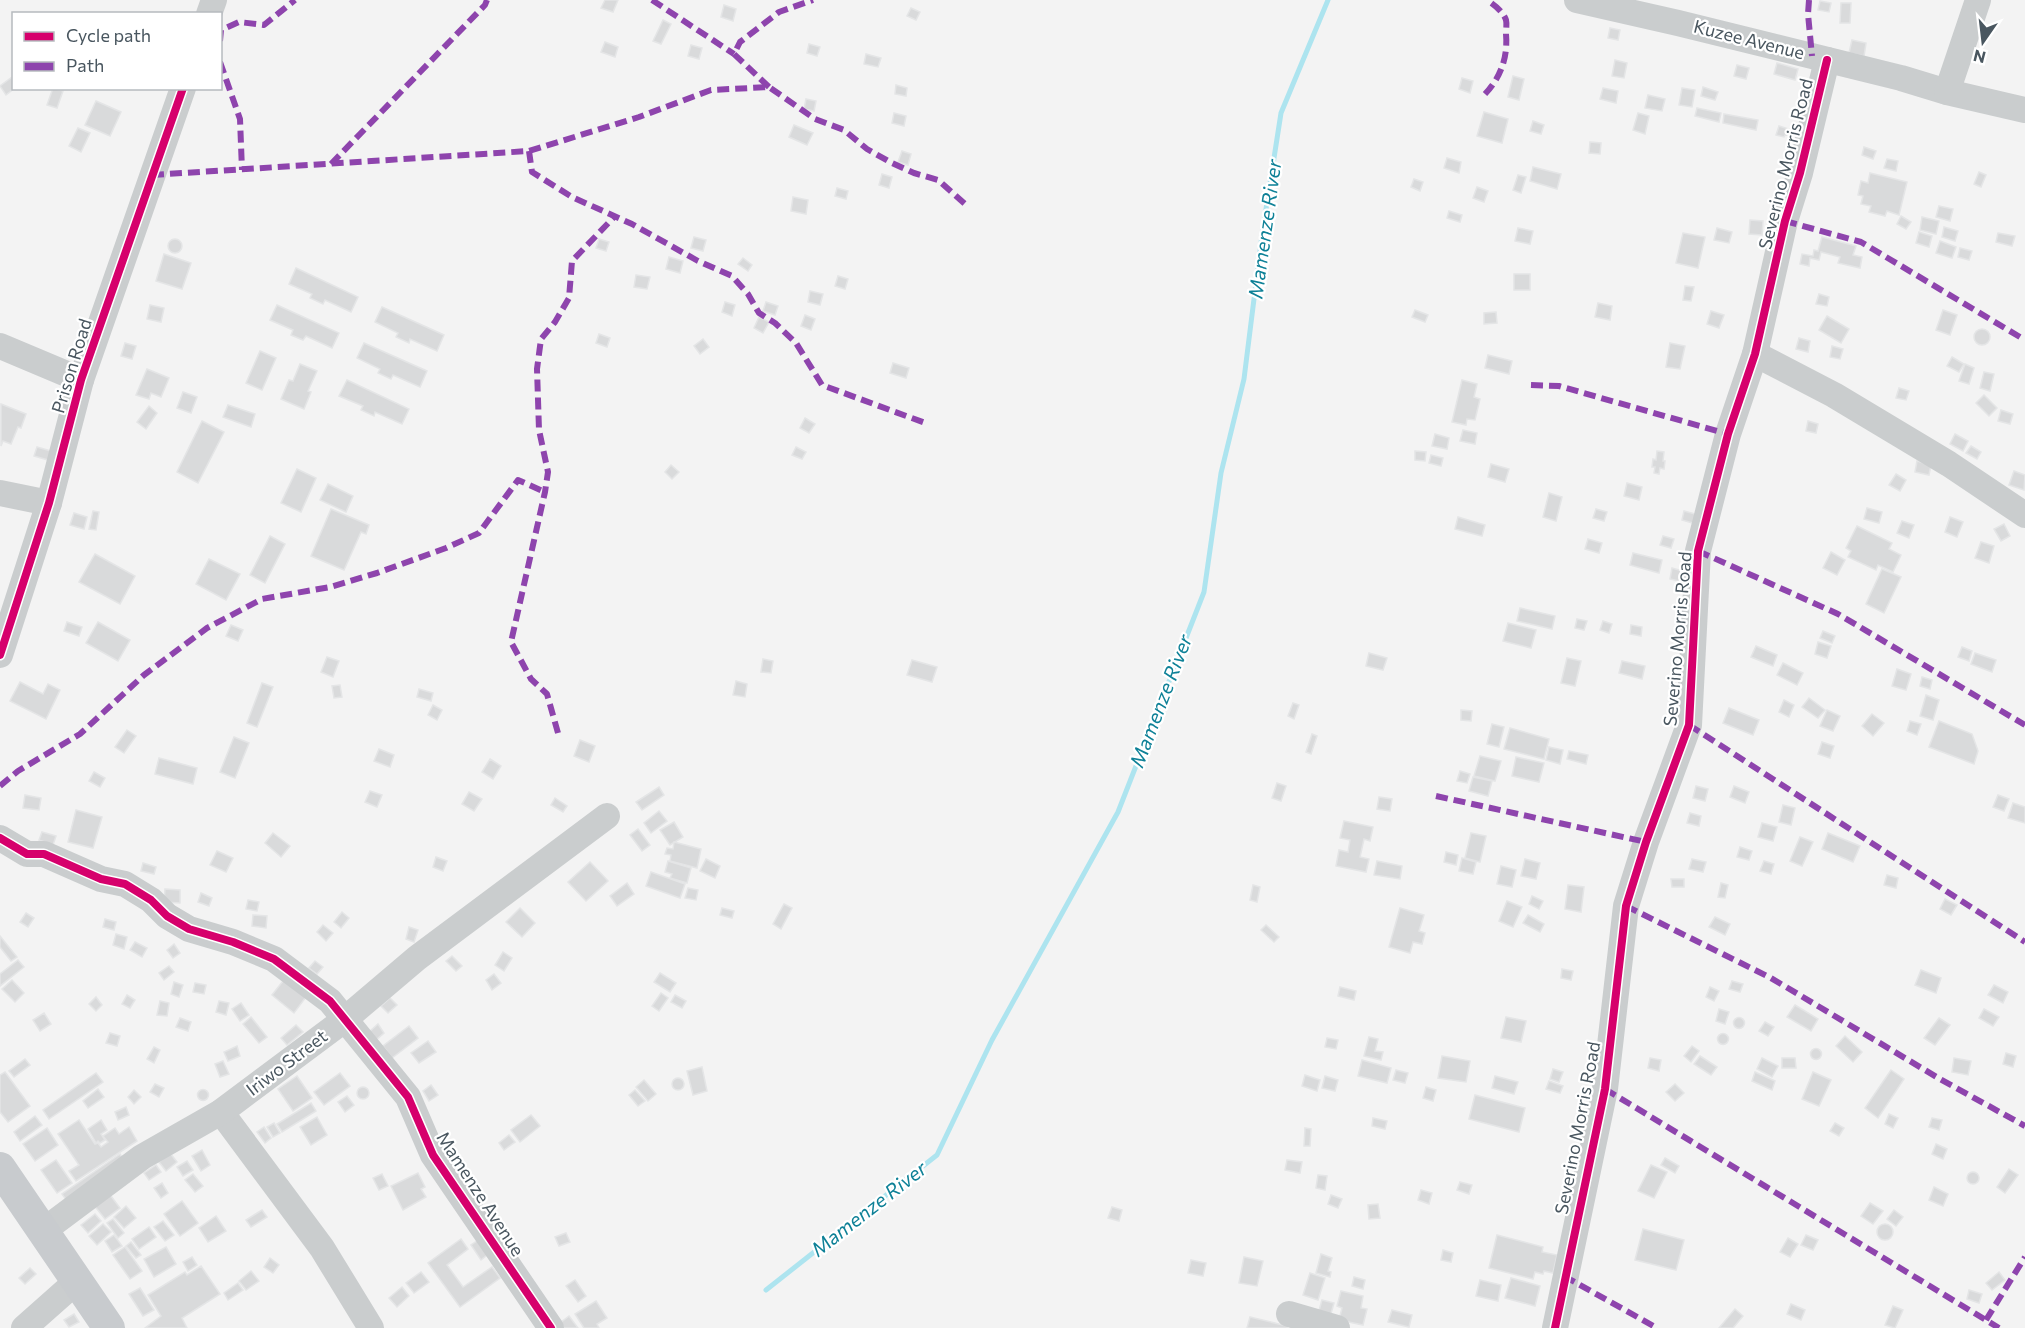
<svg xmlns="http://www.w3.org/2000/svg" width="2025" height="1328" viewBox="0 0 2025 1328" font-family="Commissioner,sans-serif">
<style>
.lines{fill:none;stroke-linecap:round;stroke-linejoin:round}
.stream{stroke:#ade4ef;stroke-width:5}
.building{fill:#d9dadb;stroke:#e4e5e6;stroke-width:1.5}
.minor{stroke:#cacdce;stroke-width:26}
.major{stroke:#c8cbce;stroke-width:32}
.quiet{stroke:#8e44ad;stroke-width:6;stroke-dasharray:12 6;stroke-linecap:butt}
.cycleway-casing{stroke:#fff;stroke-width:11}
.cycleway{stroke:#d6006c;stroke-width:8}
.labels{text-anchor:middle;stroke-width:4.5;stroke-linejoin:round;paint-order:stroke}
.street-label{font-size:18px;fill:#49565f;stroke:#fff}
.water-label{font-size:20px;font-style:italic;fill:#0e8197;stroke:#fff}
</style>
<rect width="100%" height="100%" fill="#f3f3f3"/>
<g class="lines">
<polyline class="stream" points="766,1290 937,1155 992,1040 1118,812 1204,592 1221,473 1244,379 1262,235 1281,113 1328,0"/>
</g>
<g class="building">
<polygon points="605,0 618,0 613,12 601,8"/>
<polygon points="1820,1 1831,3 1829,12 1818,10"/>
<polygon points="1841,3 1851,3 1850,23 1840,23"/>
<polygon points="724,5 736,9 733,21 721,17"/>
<polygon points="911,8 920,12 916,20 907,16"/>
<polygon points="663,20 671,24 661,44 653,41"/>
<polygon points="1610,28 1620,30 1618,40 1608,38"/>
<polygon points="1852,40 1866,43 1864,56 1849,53"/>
<polygon points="605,42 618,47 615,57 601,52"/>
<polygon points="809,44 820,47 817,56 807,53"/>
<polygon points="691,45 702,48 699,59 688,56"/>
<polygon points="866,54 881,58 878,67 864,64"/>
<polygon points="1615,60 1627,63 1624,78 1612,76"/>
<polygon points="1777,63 1798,69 1795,80 1774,74"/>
<polygon points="1737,65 1749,68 1746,79 1734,76"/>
<polygon points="1513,76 1524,79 1519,100 1508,97"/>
<polygon points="12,77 14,88 15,88 6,95 0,86"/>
<polygon points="1462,78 1473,81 1470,93 1459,89"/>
<polygon points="896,85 907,88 906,96 895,94"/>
<polygon points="1703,87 1718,92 1715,100 1701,96"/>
<polygon points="53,88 63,91 57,108 47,105"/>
<polygon points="1603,88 1618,91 1616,103 1600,99"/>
<polygon points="1682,88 1695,90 1692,107 1679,105"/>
<polygon points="1648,95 1665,99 1662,111 1645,108"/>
<polygon points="806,99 816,101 814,111 804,109"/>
<polygon points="96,101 121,112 110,136 85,125"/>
<polygon points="1697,108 1721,113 1719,122 1695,116"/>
<polygon points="1484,112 1508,119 1502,143 1477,136"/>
<polygon points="894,113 906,116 904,126 892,123"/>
<polygon points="1638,113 1649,116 1645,134 1633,130"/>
<polygon points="1724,114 1758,120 1756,130 1723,123"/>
<polygon points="1533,121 1544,125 1541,134 1530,131"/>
<polygon points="794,125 813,133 807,145 789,137"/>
<polygon points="1779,126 1792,130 1791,136 1785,135 1784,137 1776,135"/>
<polygon points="78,128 90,133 81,152 69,146"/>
<polygon points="1590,142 1601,143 1600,154 1589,153"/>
<polygon points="1864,147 1876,151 1873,159 1862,155"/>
<polygon points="902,151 911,154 908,165 898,162"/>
<polygon points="1447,158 1461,162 1459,173 1444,168"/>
<polygon points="1887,159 1898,161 1896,171 1884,168"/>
<polygon points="1533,167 1561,174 1557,189 1530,181"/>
<polygon points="1979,172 1986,175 1981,187 1974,184"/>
<polygon points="1870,173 1907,182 1899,215 1887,211 1885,216 1869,212 1871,206 1861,204 1863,196 1858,195 1861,181 1868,183"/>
<polygon points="882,174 892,177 889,188 879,185"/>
<polygon points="1518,175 1526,177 1521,193 1513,190"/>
<polygon points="1414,179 1423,182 1420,191 1411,187"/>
<polygon points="1477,187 1488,191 1484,202 1473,198"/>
<polygon points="837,188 848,191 846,199 835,196"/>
<polygon points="793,197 808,200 806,214 791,211"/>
<polygon points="1939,206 1953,209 1950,221 1936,217"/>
<polygon points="1449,211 1462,215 1460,222 1447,218"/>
<polygon points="1901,216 1911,222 1906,229 1897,224"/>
<polygon points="1922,217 1939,221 1936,234 1920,230"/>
<polygon points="1750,220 1763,221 1762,235 1749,234"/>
<polygon points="1944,227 1958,231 1955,241 1942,237"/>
<polygon points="1518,228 1533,231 1530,244 1515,241"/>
<polygon points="1717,228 1732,232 1729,243 1714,240"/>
<polygon points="1919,232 1932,236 1929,247 1916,243"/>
<polygon points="1683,233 1705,237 1698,268 1676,263"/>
<polygon points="1998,233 2015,236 2012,246 1996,242"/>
<polygon points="694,237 706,240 703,251 691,248"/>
<polygon points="1822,237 1856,246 1853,255 1862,257 1860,268 1838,263 1840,257 1821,252 1819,260 1810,258 1809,266 1800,264 1802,254 1813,256 1814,250 1818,251"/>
<polygon points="599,239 609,242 606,251 596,248"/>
<circle cx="175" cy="246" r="7"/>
<polygon points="1940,241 1956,247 1952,258 1936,253"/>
<polygon points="1960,248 1972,251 1969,260 1958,257"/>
<polygon points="164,254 191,263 182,289 156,281"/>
<polygon points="669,257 683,261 680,273 666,269"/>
<polygon points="743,258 752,265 748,271 738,264"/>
<polygon points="296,268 358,297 351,312 325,300 323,304 310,298 312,294 289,284"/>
<rect x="1514" y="274" width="16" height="16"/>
<polygon points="636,275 650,277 647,289 634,287"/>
<polygon points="838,276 848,279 845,289 835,286"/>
<polygon points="1685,286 1694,287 1691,301 1683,300"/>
<polygon points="810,291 823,294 820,305 808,302"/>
<polygon points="1819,294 1829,297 1827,306 1816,304"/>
<polygon points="725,302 735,305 732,316 722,312"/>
<polygon points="766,302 778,306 775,315 763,311"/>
<polygon points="1598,303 1612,306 1610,320 1595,317"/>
<polygon points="150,305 164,308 161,322 147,319"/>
<polygon points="277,305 339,333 332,348 306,336 303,340 291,335 293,330 270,320"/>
<polygon points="382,307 444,335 437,351 410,339 409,343 396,337 398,333 375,322"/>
<polygon points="1415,310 1428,315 1425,322 1412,317"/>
<polygon points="1943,310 1957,315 1950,335 1936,330"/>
<polygon points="1711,311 1724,315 1719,328 1707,324"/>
<polygon points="1496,312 1497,323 1484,324 1484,313"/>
<polygon points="805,315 815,319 811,330 801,326"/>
<polygon points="1827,316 1849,329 1841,343 1819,330"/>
<polygon points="759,317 769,322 763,333 754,328"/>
<circle cx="1982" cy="337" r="8"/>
<polygon points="599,334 610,338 607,347 596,343"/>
<polygon points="1799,338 1810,341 1808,352 1796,349"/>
<polygon points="703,339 709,347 700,354 694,346"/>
<polygon points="125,343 136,346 132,359 121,356"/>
<polygon points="364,343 427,371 420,387 393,375 391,379 378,373 380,369 357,358"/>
<polygon points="1670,343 1685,346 1680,369 1666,367"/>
<polygon points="1832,346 1843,349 1840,359 1830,357"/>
<polygon points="260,351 276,358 262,390 246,383"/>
<polygon points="1488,355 1512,361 1509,374 1485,368"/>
<polygon points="1952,357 1964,364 1959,372 1947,366"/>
<polygon points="893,363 909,368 906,378 890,373"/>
<polygon points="300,364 317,371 308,391 311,392 304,409 281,399 289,380 293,381"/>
<polygon points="1965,364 1974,368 1969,384 1959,381"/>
<polygon points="147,369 169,378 161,397 151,393 149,399 136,395"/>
<polygon points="1984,372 1994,374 1990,391 1980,388"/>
<polygon points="347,380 409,409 402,424 375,412 374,416 361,410 363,406 339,396"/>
<polygon points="1462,380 1477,384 1474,397 1480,399 1475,420 1467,419 1466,425 1452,422"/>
<polygon points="1899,388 1909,391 1906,400 1896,398"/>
<polygon points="183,392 197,397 191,413 177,408"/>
<polygon points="1984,395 1997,408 1989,416 1976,403"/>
<polygon points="1,404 26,414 21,428 18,427 11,444 3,441 1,446"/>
<polygon points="228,405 255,414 251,427 223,417"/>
<polygon points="149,406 157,413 146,429 137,422"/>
<polygon points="2001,410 2013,414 2010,424 1998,421"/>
<polygon points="805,418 815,424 809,433 800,428"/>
<polygon points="202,421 224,432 198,483 177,472"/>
<polygon points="1808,421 1818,424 1816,433 1806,431"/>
<polygon points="1463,430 1477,433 1475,444 1460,441"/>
<polygon points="1435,434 1449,438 1447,449 1432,446"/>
<polygon points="1955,434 1968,441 1963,451 1950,444"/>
<polygon points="1971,446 1981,452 1977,459 1966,453"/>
<polygon points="37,447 51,451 48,460 34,456"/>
<polygon points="796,447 806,452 802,459 792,455"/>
<polygon points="1415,451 1426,452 1425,461 1415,460"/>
<polygon points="1657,451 1664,452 1663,461 1665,461 1664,469 1660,468 1659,474 1654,473 1655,467 1652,467 1653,459 1656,460"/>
<polygon points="1431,455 1443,458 1441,466 1429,463"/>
<polygon points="1917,461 1931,465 1929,475 1915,472"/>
<polygon points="1491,464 1509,469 1505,482 1488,477"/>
<polygon points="671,465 679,472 672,479 665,472"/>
<polygon points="297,469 316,478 301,512 281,503"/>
<polygon points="2014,471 2025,475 2024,490 2009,485"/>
<polygon points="1896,474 1906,480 1900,491 1889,485"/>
<polygon points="1627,483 1642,487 1639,500 1624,496"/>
<polygon points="328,484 353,496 346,512 320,500"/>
<polygon points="1549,493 1562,497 1556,521 1543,517"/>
<polygon points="1867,508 1882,512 1879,523 1864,519"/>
<polygon points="331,509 369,525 366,534 361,532 344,570 311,556"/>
<polygon points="1596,509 1607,512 1604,521 1593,518"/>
<polygon points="93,511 99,512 96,530 89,529"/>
<polygon points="1684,511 1699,515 1696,524 1682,520"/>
<polygon points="74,513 87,517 84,529 70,525"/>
<polygon points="1458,517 1485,525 1482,536 1455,529"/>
<polygon points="1950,517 1963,522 1957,537 1945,532"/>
<polygon points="1902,521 1914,525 1909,538 1897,533"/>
<polygon points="2004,524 2010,536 2001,541 1994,529"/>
<polygon points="1857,526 1892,543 1889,549 1901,555 1893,572 1878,565 1876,570 1848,557 1851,551 1846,548"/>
<polygon points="270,536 285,544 265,583 250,575"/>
<polygon points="1663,536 1674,539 1671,548 1660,545"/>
<polygon points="1588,539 1602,543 1599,553 1585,549"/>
<polygon points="1981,542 1994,546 1989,563 1975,558"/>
<polygon points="1831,552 1845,560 1837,575 1823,568"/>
<polygon points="1633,553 1662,560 1659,573 1630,565"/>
<polygon points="95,554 135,576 120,604 79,582"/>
<polygon points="209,559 240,574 226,600 196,584"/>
<polygon points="1672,568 1686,572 1683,582 1670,579"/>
<polygon points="1882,569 1901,577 1884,613 1866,604"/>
<polygon points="1520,608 1555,616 1552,629 1517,621"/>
<polygon points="1577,619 1587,621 1584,630 1575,628"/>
<polygon points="1603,621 1612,624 1609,633 1600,630"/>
<polygon points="67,622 82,627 79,636 64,631"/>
<polygon points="98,622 130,640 118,661 86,643"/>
<polygon points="1508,623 1536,630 1531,648 1503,641"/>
<polygon points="231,625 243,630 238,641 226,636"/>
<polygon points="1631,625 1642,627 1641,636 1630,634"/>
<polygon points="1823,631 1835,636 1832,643 1820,638"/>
<polygon points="1818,642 1831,646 1827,658 1815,654"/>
<polygon points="1756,646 1777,655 1773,666 1751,657"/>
<polygon points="1962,647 1972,651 1969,661 1958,657"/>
<polygon points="1369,653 1387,658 1383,670 1366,666"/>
<polygon points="1975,653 1996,660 1992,672 1971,664"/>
<polygon points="327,657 339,661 333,677 321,672"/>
<polygon points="1567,658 1581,661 1575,686 1561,683"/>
<polygon points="763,659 773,661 771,673 761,672"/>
<polygon points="912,660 937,667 932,682 907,675"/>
<polygon points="1622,661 1645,666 1642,679 1619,673"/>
<polygon points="1783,663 1803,673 1797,685 1777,675"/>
<polygon points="1897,669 1911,674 1906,690 1892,686"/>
<polygon points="1922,677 1932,680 1930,689 1920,686"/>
<polygon points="736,681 747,684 745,697 733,695"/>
<polygon points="20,682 43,694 48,684 60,690 46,719 10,701"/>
<polygon points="262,683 273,687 257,727 247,723"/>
<polygon points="340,685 342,697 334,698 332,686"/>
<polygon points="419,689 433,693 431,701 417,697"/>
<polygon points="1926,695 1939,700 1933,720 1920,716"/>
<polygon points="1809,698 1825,710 1818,718 1802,707"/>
<polygon points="1784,700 1794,705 1789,717 1779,712"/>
<polygon points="1293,703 1299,705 1294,719 1288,716"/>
<polygon points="433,705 442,710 437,720 428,715"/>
<polygon points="1729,708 1759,720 1753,735 1723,723"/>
<polygon points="1461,710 1472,711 1471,721 1461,720"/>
<polygon points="1827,710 1840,716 1833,731 1820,726"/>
<polygon points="1872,714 1884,723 1873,736 1862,726"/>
<polygon points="1910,721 1921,724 1917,735 1907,731"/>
<polygon points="1939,721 1972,734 1978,751 1974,764 1929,747"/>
<polygon points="1492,724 1504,727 1499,747 1487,744"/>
<polygon points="1510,728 1549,739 1544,759 1504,749"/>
<polygon points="127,730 136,736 124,753 115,747"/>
<polygon points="1312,734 1317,736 1311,754 1306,752"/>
<polygon points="234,737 249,743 235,778 220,772"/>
<polygon points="580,740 595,746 589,762 574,756"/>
<polygon points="1822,742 1834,746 1830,758 1818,754"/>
<polygon points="1549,747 1563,750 1560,764 1546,760"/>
<polygon points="379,749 394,755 390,767 374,761"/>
<polygon points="1569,751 1588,755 1586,764 1567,759"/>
<polygon points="1480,756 1501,761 1495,781 1474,776"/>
<polygon points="1516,757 1544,763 1539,782 1512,776"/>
<polygon points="159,758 197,768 193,784 155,774"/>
<polygon points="490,759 501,766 493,779 482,772"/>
<polygon points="1460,771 1470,774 1467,783 1457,781"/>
<polygon points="94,772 105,778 100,787 89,781"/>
<polygon points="1473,777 1492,781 1488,796 1469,791"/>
<polygon points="1277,783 1286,786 1281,801 1272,798"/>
<polygon points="1696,786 1708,789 1705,801 1693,798"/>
<polygon points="1734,786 1749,792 1745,803 1730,797"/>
<polygon points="659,787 664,795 642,810 636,802"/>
<polygon points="370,791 382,795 377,807 365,802"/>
<polygon points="469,792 482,799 474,811 462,804"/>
<polygon points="25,795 41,798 39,810 23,808"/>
<polygon points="1998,795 2009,799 2004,811 1993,807"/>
<polygon points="1379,797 1392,799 1390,811 1377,809"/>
<polygon points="555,798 567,806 563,812 551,805"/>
<polygon points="2013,803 2025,807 2025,823 2008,818"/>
<polygon points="1783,805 1795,808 1791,825 1779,822"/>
<polygon points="76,810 102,817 93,848 68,842"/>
<polygon points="659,811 667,821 651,833 644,823"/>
<polygon points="1690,813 1701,816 1699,826 1687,823"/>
<polygon points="1344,821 1373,827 1370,841 1364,839 1360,857 1369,859 1366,872 1336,866 1339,850 1348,852 1350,840 1340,838"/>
<polygon points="674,822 683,837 670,845 660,830"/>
<polygon points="1762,823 1777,827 1773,841 1758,837"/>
<polygon points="638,829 650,845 642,851 630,835"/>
<polygon points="42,832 56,836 53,845 39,840"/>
<polygon points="273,833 290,846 281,857 265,843"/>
<polygon points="1471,833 1486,836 1480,862 1465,858"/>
<polygon points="1828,833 1860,846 1853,862 1822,849"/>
<polygon points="1800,837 1813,842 1802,866 1790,861"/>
<polygon points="674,842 701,849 697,868 670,861 671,855 665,854 667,848 673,849"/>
<polygon points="1740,847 1752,851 1749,860 1737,857"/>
<polygon points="217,851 233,858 226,872 210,865"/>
<polygon points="1446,852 1458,855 1456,865 1444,862"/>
<polygon points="436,857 447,861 443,871 433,867"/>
<polygon points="1462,858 1476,862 1473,874 1459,871"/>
<polygon points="706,859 720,866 715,878 700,871"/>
<polygon points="1525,859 1540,863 1536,879 1521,876"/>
<polygon points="1692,859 1706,862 1703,872 1689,869"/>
<polygon points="668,861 691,868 687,883 670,878 672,874 665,872"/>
<polygon points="1377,861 1402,866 1400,879 1374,875"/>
<polygon points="1764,861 1774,864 1771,874 1760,871"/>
<polygon points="590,862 608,881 586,901 568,882"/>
<polygon points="143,863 156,867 154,874 141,871"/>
<polygon points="1501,866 1516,870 1512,887 1497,884"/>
<polygon points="651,872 685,884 680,898 646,886"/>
<polygon points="1887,875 1898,878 1896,888 1884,885"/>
<polygon points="1671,879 1684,879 1684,887 1672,887"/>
<polygon points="627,883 634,894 617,906 610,896"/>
<polygon points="1721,883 1728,885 1725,898 1718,897"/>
<polygon points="1253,885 1260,887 1257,902 1250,900"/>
<polygon points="1568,885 1584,887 1581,912 1565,909"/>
<polygon points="688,888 698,890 696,900 685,898"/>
<polygon points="165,889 180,890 180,903 164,902"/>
<polygon points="201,893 212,898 209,906 198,902"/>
<polygon points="1532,896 1543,901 1539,909 1529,904"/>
<polygon points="1945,899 1957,905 1951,915 1940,909"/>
<polygon points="248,900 259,902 257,911 246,909"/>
<polygon points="1507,901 1522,907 1513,927 1499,921"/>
<polygon points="784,904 792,908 781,929 773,924"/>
<polygon points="520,908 535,923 522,937 506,922"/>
<polygon points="722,908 734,911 732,918 720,915"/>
<polygon points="1400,908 1424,915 1419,931 1425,933 1422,944 1413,942 1410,953 1389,947"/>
<polygon points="342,912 349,918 341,928 334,922"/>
<polygon points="26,913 34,918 28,927 20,922"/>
<polygon points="253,915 267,916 266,928 252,926"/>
<polygon points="1528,915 1544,924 1540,932 1523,923"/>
<polygon points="1715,917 1730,924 1725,935 1709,927"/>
<polygon points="105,919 116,922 114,930 103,927"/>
<polygon points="323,925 333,933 326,941 317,932"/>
<polygon points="1266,925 1279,937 1274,942 1261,930"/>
<polygon points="409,927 418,930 414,942 406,939"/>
<polygon points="116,934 127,937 124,949 113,945"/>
<polygon points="0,936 17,957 11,961 0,947"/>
<polygon points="135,942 147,948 142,957 130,950"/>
<polygon points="174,944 180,953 173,958 167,950"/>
<polygon points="503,952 512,958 504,971 495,965"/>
<polygon points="452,956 462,966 456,971 446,961"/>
<polygon points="18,960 24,967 0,986 0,974"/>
<polygon points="315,961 323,967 317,974 309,968"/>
<polygon points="169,966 174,972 164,980 159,973"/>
<polygon points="1562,969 1573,971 1571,980 1561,978"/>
<polygon points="1921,970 1941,978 1936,993 1915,985"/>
<polygon points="660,973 676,983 670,992 654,982"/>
<polygon points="494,974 501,983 492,990 486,980"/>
<polygon points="287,976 309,993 294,1013 272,995"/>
<polygon points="12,980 24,993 15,1002 2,989"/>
<polygon points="1732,981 1743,984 1740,992 1729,989"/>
<polygon points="174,982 183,985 179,997 171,994"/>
<polygon points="195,983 206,985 204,994 193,992"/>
<polygon points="1994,985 2008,992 2003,1003 1988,995"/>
<polygon points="1340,987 1356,991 1354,1000 1338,996"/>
<polygon points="1710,987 1719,991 1714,1001 1706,997"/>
<polygon points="661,993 668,998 659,1011 652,1006"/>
<polygon points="127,995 135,1000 130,1008 122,1004"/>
<polygon points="675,995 686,1001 682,1008 671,1002"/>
<polygon points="96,997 102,1005 96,1011 89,1004"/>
<polygon points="390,998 397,1005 388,1013 381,1006"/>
<polygon points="160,1001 169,1003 167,1016 157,1015"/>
<polygon points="219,1001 229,1003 226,1015 216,1012"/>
<polygon points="241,1003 249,1015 240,1021 232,1009"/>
<polygon points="1795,1005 1818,1019 1811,1031 1787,1017"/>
<polygon points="1719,1009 1729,1012 1725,1024 1716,1021"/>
<polygon points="1984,1009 1999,1017 1993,1026 1979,1018"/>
<polygon points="44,1013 51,1024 40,1031 33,1020"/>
<polygon points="251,1017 267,1037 259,1043 243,1024"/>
<polygon points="1506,1017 1526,1021 1521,1042 1501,1038"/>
<circle cx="1739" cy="1023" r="5.5"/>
<polygon points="180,1018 191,1022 188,1031 176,1027"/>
<polygon points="1939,1018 1950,1025 1935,1045 1924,1038"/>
<polygon points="1765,1022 1774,1027 1768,1036 1759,1031"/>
<polygon points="378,1024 384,1033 376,1040 369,1032"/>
<polygon points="296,1025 303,1032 287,1045 281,1038"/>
<polygon points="409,1026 418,1038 392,1058 383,1046"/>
<polygon points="110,1033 120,1036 117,1046 106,1043"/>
<circle cx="1723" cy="1039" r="5.5"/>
<polygon points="1845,1036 1862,1052 1853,1062 1836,1046"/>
<polygon points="1369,1037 1378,1039 1375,1051 1383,1052 1381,1060 1364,1056"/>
<polygon points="1327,1038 1338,1040 1336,1049 1325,1047"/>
<polygon points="428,1041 436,1052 419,1063 411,1053"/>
<polygon points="237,1046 240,1056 228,1061 224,1052"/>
<polygon points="1692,1046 1699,1051 1691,1062 1684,1056"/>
<polygon points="154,1047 160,1050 154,1063 147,1059"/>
<circle cx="1816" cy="1054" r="5.5"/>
<polygon points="2006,1053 2016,1056 2013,1067 2003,1064"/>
<polygon points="1442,1056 1470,1061 1466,1082 1438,1078"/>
<polygon points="1700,1056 1717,1067 1711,1075 1694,1064"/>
<polygon points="1650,1058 1661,1060 1659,1071 1648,1068"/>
<polygon points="1762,1058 1778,1066 1772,1077 1757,1069"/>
<polygon points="1782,1058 1795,1058 1796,1068 1782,1068"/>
<polygon points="1954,1058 1971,1061 1968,1075 1952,1072"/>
<polygon points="25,1059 30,1065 14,1077 9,1071"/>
<polygon points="1362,1060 1391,1068 1387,1083 1358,1076"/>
<polygon points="223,1061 229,1074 220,1077 215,1064"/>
<polygon points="702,1067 707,1091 693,1095 687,1071"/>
<polygon points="1553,1069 1563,1072 1559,1082 1550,1079"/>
<polygon points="1396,1070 1408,1073 1405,1083 1393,1080"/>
<polygon points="1891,1070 1904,1079 1878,1118 1865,1108"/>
<polygon points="5,1072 30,1106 8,1122 0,1112 0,1075"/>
<polygon points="1755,1072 1775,1081 1772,1090 1752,1081"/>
<polygon points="1813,1072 1831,1080 1819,1106 1802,1099"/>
<polygon points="96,1073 103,1082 49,1119 43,1110"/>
<polygon points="340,1073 350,1086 324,1105 314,1092"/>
<polygon points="1305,1075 1320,1080 1317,1091 1302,1086"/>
<polygon points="297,1076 312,1098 293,1111 278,1089"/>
<polygon points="1325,1076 1338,1080 1335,1091 1322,1088"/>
<polygon points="1495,1076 1518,1082 1514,1094 1492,1088"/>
<circle cx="678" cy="1084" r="6"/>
<polygon points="644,1080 656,1094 648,1101 636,1087"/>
<polygon points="1549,1081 1563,1086 1560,1093 1546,1089"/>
<polygon points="155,1084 164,1088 159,1097 150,1092"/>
<polygon points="1675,1084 1684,1093 1675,1101 1666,1092"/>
<polygon points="431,1085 438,1095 429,1101 423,1091"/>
<polygon points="1426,1087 1436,1090 1433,1101 1423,1098"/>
<circle cx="363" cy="1093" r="6"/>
<polygon points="98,1089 104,1097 88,1108 83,1101"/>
<circle cx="203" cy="1095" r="5.5"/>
<polygon points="134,1090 141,1097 134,1104 128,1097"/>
<polygon points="635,1090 645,1101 638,1106 629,1095"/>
<polygon points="1475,1095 1525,1108 1519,1132 1469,1119"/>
<polygon points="347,1096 354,1105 345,1112 338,1102"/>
<polygon points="311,1103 316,1111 282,1132 277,1124"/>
<polygon points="126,1107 129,1115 118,1120 115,1112"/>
<polygon points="1889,1114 1898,1118 1893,1128 1885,1124"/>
<polygon points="531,1115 540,1126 520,1142 511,1130"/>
<polygon points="35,1116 42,1125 20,1141 14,1132"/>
<polygon points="317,1117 327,1135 311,1145 300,1127"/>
<polygon points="1373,1118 1387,1121 1385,1129 1372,1126"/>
<polygon points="1932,1118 1942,1120 1939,1130 1929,1127"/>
<polygon points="79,1120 95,1144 98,1143 101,1147 108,1142 103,1136 115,1128 119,1134 129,1127 137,1141 76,1181 69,1171 79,1165 58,1134"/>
<polygon points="101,1120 107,1130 101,1134 105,1140 100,1143 98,1141 96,1143 88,1129"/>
<polygon points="274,1123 280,1133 273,1137 267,1127"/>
<polygon points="1835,1123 1844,1128 1839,1136 1830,1131"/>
<polygon points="264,1127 271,1138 265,1143 257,1132"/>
<polygon points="47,1128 58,1145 35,1161 23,1144"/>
<polygon points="1305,1128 1311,1129 1310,1146 1304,1146"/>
<polygon points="509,1135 515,1142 504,1150 499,1143"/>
<polygon points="1936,1144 1947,1149 1943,1159 1932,1154"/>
<polygon points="202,1150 210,1165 201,1171 192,1156"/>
<polygon points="170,1153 177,1162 166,1171 159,1162"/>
<polygon points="120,1154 123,1159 69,1204 62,1194"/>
<polygon points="1665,1158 1679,1166 1675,1173 1661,1165"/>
<polygon points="56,1160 72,1183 57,1193 41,1170"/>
<polygon points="1287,1160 1302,1162 1300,1173 1285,1170"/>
<polygon points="187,1161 193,1170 183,1176 177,1167"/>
<polygon points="156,1165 161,1172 149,1180 144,1173"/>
<polygon points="1651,1165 1667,1172 1654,1198 1638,1191"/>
<polygon points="2009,1169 2018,1175 2005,1193 1997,1187"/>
<circle cx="1973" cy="1178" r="6"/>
<polygon points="418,1173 425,1187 421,1189 426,1197 403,1210 391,1186"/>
<polygon points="193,1174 203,1186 195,1192 185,1180"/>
<polygon points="382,1174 388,1186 379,1190 373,1178"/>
<polygon points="1318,1175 1327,1176 1325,1190 1316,1188"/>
<polygon points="1460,1182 1472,1185 1469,1194 1457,1190"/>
<polygon points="162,1183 168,1193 161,1198 154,1188"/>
<polygon points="1934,1187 1948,1194 1943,1206 1929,1200"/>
<polygon points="1421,1190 1432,1193 1429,1204 1418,1200"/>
<polygon points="108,1192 120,1208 105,1219 93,1204"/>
<polygon points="1331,1195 1342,1199 1338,1208 1328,1204"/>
<polygon points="182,1201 198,1223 180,1236 164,1214"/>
<polygon points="1870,1203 1883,1211 1873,1224 1861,1216"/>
<polygon points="1378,1204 1380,1218 1369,1219 1368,1205"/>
<polygon points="126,1206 136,1218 124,1228 114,1217"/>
<polygon points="1112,1207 1122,1210 1119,1221 1108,1218"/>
<polygon points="262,1210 267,1217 251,1227 246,1220"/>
<polygon points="1894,1210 1903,1217 1896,1226 1887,1219"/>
<polygon points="95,1214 101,1221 88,1233 81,1225"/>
<polygon points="216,1216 226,1231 208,1242 199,1228"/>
<polygon points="113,1219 124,1233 118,1238 107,1223"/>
<polygon points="163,1221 174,1235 165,1241 154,1227"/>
<polygon points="103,1224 111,1232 97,1245 89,1236"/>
<circle cx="1885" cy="1232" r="8"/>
<polygon points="149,1227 156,1237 139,1249 132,1239"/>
<polygon points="1643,1229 1684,1240 1676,1270 1635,1260"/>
<polygon points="566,1233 570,1242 559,1246 555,1237"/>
<polygon points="114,1235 122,1246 112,1252 105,1241"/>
<polygon points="1497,1235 1543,1247 1542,1252 1557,1255 1553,1273 1544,1271 1543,1274 1535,1272 1533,1279 1489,1268"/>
<polygon points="1806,1235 1818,1240 1813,1250 1801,1245"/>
<polygon points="481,1238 491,1252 481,1260 471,1245"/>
<polygon points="1788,1238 1798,1244 1790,1257 1780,1252"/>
<polygon points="461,1239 468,1249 447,1265 463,1287 492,1267 500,1278 460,1307 428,1263"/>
<polygon points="131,1242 141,1255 136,1258 126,1246"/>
<polygon points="125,1247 142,1271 130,1279 113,1255"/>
<polygon points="166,1247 176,1264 154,1277 144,1259"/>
<polygon points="1443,1250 1453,1253 1451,1262 1441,1260"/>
<polygon points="1321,1254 1332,1258 1328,1271 1331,1272 1330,1277 1316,1273"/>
<polygon points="192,1257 197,1265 188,1271 183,1262"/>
<polygon points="1244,1257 1263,1261 1257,1286 1239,1283"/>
<polygon points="270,1258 279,1265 273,1273 264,1267"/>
<polygon points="1191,1260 1206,1263 1203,1276 1188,1273"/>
<polygon points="201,1266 220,1294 182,1318 187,1328 145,1328 161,1316 148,1295 185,1272 187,1275"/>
<polygon points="30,1268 36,1274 25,1284 19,1278"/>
<polygon points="251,1271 259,1281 246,1290 239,1281"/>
<polygon points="421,1272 429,1282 414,1293 406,1283"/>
<polygon points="1999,1272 2005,1280 1992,1290 1986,1283"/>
<polygon points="1310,1273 1325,1278 1318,1300 1303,1295"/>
<polygon points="1354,1277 1365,1280 1363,1289 1352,1286"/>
<polygon points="1511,1278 1540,1286 1535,1306 1505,1298"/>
<polygon points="575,1280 586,1296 578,1302 566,1286"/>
<polygon points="1480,1280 1501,1285 1498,1301 1476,1296"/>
<polygon points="238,1283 243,1290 228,1300 224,1293"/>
<polygon points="402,1287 409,1296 397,1307 389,1298"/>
<polygon points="140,1288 154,1310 143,1316 129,1294"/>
<polygon points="1969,1290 1982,1294 1979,1303 1967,1299"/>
<polygon points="1341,1291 1363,1296 1361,1308 1367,1309 1363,1325 1339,1320 1342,1308 1337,1306"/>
<polygon points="1322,1300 1334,1303 1330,1317 1318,1314"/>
<polygon points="596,1301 607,1318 597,1324 599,1328 584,1328 575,1314"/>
<polygon points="1791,1304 1805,1310 1801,1320 1787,1314"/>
<polygon points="1893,1306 1903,1310 1895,1328 1885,1325"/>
<polygon points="1735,1309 1743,1316 1733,1328 1719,1328"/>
<polygon points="1392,1310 1412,1315 1409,1327 1388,1322"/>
<polygon points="74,1314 79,1322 69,1327 64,1320"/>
<polygon points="569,1316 578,1328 564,1328 560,1323"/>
<polygon points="1250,1317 1287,1326 1287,1328 1247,1328"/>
</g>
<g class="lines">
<g class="minor">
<polyline points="1577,0 1678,23 1901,78 1947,92 2025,110"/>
<polyline points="209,14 214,0"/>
<polyline points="1947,92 1978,0"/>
<polyline points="0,346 81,380"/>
<polyline points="1755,354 1834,395 1949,464 2025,515"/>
<polyline points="0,493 49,503"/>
<polyline points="0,655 49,503 81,380 183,88"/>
<polyline points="0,838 27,854 44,854 101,879 125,884 151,900 167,916 189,929 233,942 274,959 330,1001 408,1097 433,1155 551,1328"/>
<polyline points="221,1112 322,1248 371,1328"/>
<polyline points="43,1231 142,1157 221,1112 344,1020 417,958 607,816"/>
<polyline points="1289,1314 1337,1328"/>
<polyline points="24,1328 77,1281"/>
<polyline points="1555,1328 1605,1089 1626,906 1646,842 1689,725 1698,551 1728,434 1755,354 1785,221 1800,173 1827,60"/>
</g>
<polyline class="major" points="0,1168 109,1328"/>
<g class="quiet">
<polyline points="652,0 734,54"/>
<polyline points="1809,0 1808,14 1812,56"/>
<polyline points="220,41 221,30 239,22 264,25 295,0"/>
<polyline points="220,62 240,119 242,170"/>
<polyline points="769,87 734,54 740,42 779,12 813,0"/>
<path d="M 1485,94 C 1501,77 1508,57 1506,34 C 1506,30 1507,24 1506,20 C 1503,11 1494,5 1487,0"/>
<polyline points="529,151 532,172 572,197 632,224 698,261 732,276 748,294 759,313 775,323 796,343 822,385 928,424"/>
<polyline points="331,164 485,5 487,0"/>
<polyline points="152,175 529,151 639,117 711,90 769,87 815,119 844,130 867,149 890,162 914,173 938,180 965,204"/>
<polyline points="1785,221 1861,242 2025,340"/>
<polyline points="1531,385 1559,386 1728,434"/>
<polyline points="1698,551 1838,614 2025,725"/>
<polyline points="1689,725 2025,942"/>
<polyline points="558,733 547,694 531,679 511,642 545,492 548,472 539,430 537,369 541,339 555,322 569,298 572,261 615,216"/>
<polyline points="0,786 18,771 80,734 144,675 207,628 262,599 330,587 377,573 446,548 479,533 518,480 545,492"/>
<polyline points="1436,796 1646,842"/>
<polyline points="1626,906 1771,978 1940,1079 2025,1126"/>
<polyline points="1605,1089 1999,1328"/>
<polyline points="1564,1276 1657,1328"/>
<polyline points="1986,1320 2025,1257"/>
</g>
<g class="cycleway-casing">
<g id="cycleway">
<polyline points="0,655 49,503 81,380 183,88"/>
<polyline points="0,838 27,854 44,854 101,879 125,884 151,900 167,916 189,929 233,942 274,959 330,1001 408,1097 433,1155 551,1328"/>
<polyline points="1555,1328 1605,1089 1626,906 1646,842 1689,725 1698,551 1728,434 1755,354 1785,221 1800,173 1827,60"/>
</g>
</g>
<use href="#cycleway" class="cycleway"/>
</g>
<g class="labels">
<g class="street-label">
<text transform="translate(1749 40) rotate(14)" y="6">Kuzee Avenue</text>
<text transform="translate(1786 164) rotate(-76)" y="6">Severino Morris Road</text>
<text transform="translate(72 366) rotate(-73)" y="6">Prison Road</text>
<text transform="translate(1678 639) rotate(-85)" y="6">Severino Morris Road</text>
<text transform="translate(287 1063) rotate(-37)" y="6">Iriwo Street</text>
<text transform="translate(1578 1128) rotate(-79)" y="6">Severino Morris Road</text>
<text transform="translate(480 1194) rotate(57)" y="6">Mamenze Avenue</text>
</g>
<g class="water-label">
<text transform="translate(1265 229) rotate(-82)" y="7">Mamenze River</text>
<text transform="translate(1161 701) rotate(-69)" y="7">Mamenze River</text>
<text transform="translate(869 1209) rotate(-38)" y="7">Mamenze River</text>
</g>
</g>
<rect x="12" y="12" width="210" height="78" fill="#ffffff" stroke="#b6bbbf" stroke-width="1.5"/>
<rect x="24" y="32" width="30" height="9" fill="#d6006c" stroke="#b6bbbf" stroke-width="1.5"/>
<text x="66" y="42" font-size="18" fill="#49565f">Cycle path</text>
<rect x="24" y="62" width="30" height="9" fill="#8e44ad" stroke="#b6bbbf" stroke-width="1.5"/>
<text x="66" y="72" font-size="18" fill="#49565f">Path</text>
<g transform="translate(1983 42) rotate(194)" stroke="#ffffff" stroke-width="4.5" paint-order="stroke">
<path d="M0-4.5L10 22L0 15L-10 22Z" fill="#49565f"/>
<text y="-9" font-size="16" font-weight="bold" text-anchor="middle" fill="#49565f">N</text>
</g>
</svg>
